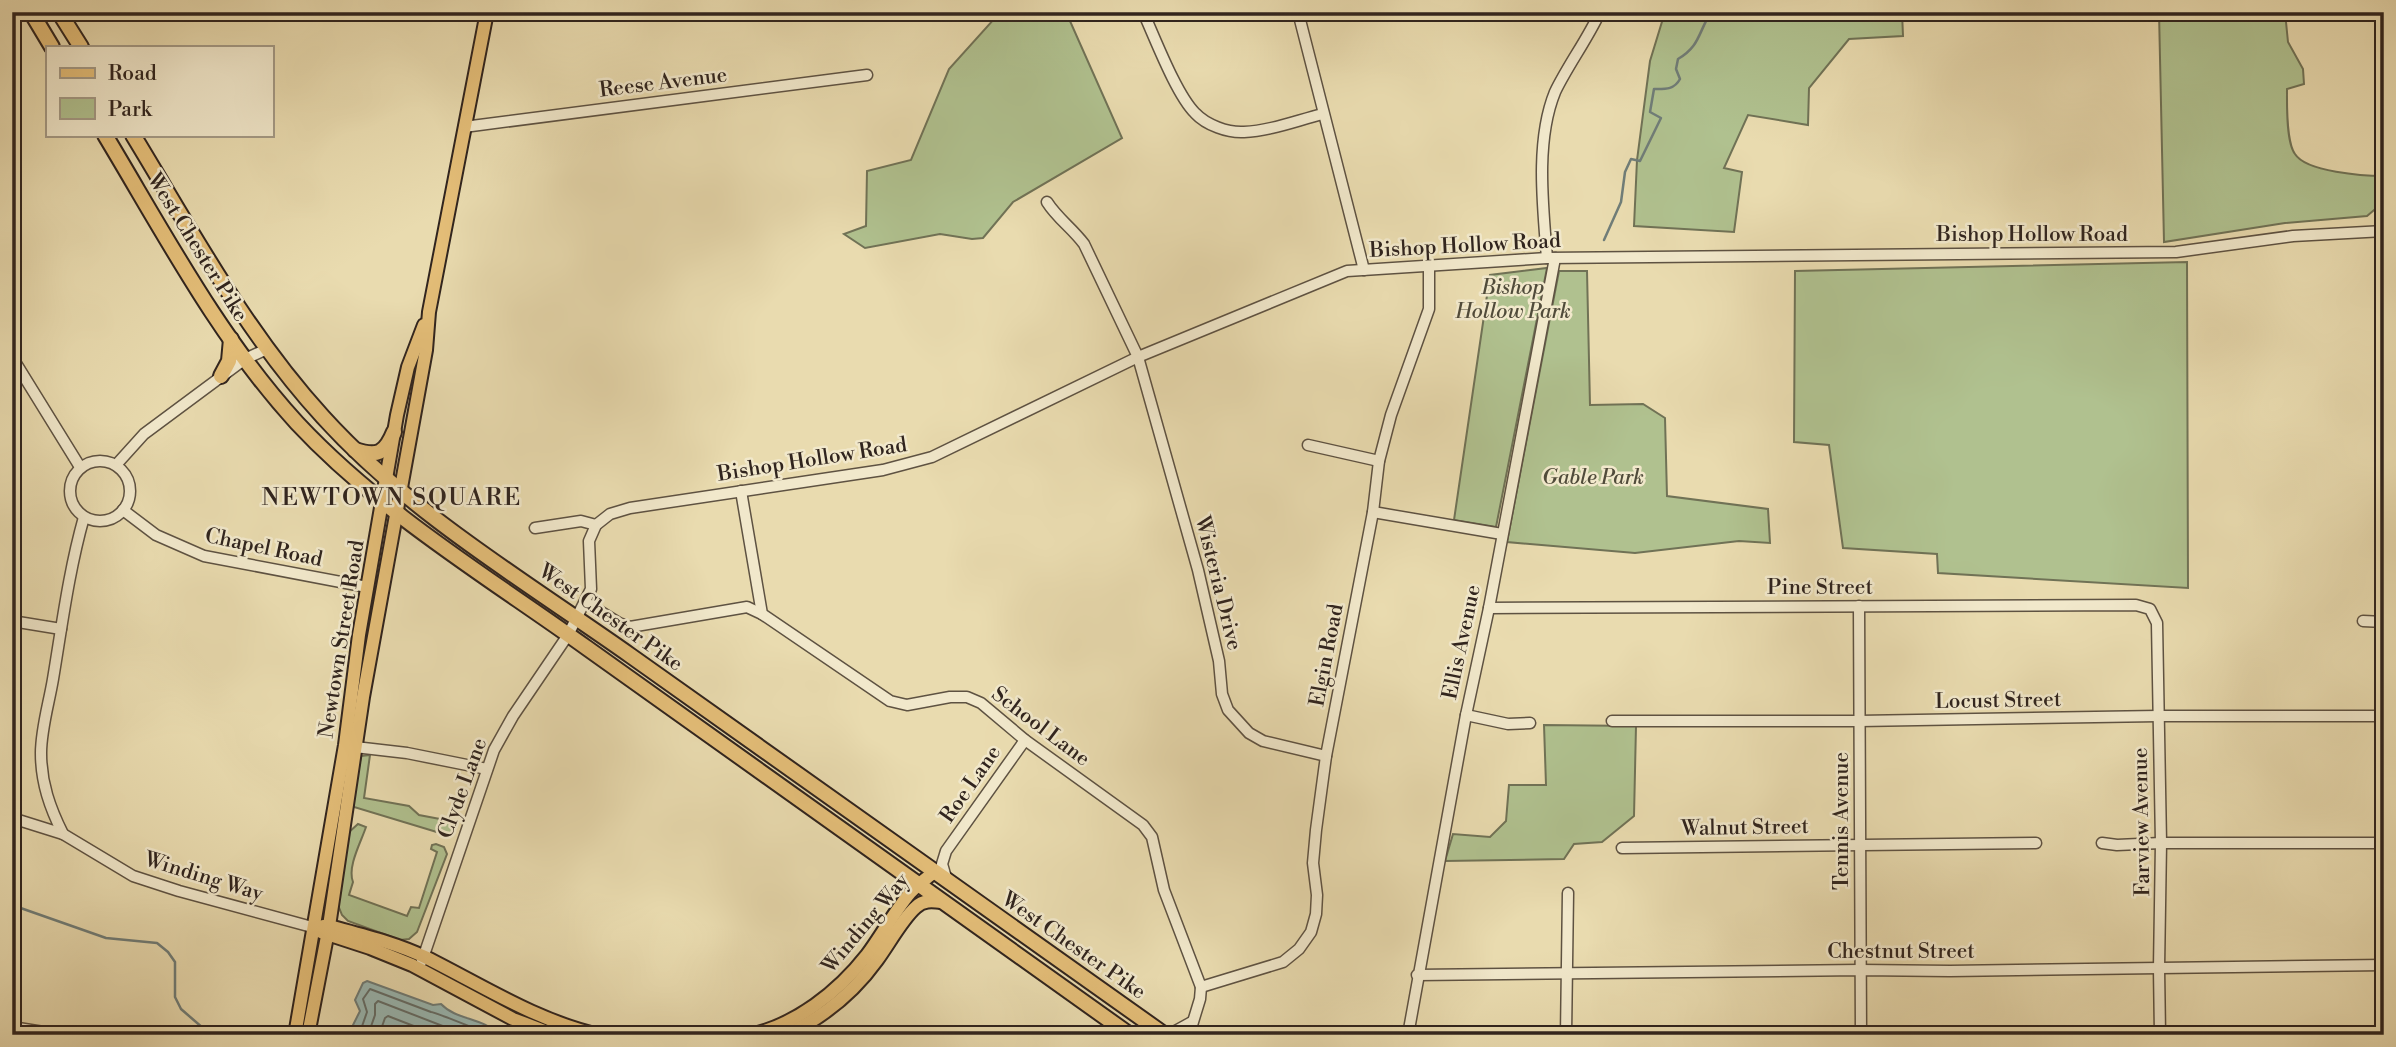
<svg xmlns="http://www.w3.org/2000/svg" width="2396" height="1047" viewBox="0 0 2396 1047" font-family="'Libre Bodoni',serif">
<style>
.green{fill:#b0c18f;stroke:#707256;stroke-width:2}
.water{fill:#9ab9b4;stroke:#707d78;stroke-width:2}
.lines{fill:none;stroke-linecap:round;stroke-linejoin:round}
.shore{stroke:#656e69;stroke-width:2}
.stream{stroke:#707d78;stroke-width:2.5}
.minor-casing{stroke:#5e5242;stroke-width:13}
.major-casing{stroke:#30241e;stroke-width:16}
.highway-casing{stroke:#30241e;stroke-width:18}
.minor{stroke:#f1e8cb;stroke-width:10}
.major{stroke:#e4be78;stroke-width:12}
.highway{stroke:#e4be78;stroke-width:14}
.labels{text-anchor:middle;stroke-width:5;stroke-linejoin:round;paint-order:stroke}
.street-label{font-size:21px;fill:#30241e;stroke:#f1e8cb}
.park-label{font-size:21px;font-style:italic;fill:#504b3a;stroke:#f1e8cb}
.quarter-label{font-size:24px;letter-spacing:2px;fill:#30241e;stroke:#f1e8cb}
</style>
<rect width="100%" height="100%" fill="#e9dbaf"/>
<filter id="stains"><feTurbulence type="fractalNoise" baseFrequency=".00286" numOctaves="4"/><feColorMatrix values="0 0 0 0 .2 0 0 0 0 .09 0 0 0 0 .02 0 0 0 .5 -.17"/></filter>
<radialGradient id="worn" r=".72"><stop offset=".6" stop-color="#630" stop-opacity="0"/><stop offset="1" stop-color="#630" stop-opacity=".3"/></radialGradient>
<g class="green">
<polygon points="1013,12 1066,12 1122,138 1013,202 983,238 972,239 940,234 865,248 844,234 866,226 867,171 911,160 949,69 994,19"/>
<polygon points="1665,12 1902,12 1903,36 1849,39 1809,88 1808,125 1748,115 1724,168 1742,172 1734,232 1634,226 1637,160 1650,61"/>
<path d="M 2159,12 L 2285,12 L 2288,42 L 2303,69 L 2304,84 L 2287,89 C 2287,104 2286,142 2295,154 C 2306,172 2364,176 2384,176 L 2380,205 L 2367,216 L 2285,223 L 2164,242 Z"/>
<polygon points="2187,262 2188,588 1938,573 1937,554 1843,548 1829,445 1794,442 1795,271"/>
<polygon points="1547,268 1496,527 1454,520 1490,275"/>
<polygon points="1559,271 1587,271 1590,405 1643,404 1665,418 1667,496 1768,509 1770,543 1739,541 1635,553 1507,542"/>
<polygon points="1544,725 1636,726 1634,816 1602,842 1574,844 1564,859 1445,861 1453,834 1490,837 1506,821 1509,785 1546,785"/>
<polygon points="370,755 364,798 409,806 419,815 456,822 453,832 449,835 440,833 354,807 353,801 361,756"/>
<path d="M 358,824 L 366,827 C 361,842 347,867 353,882 L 349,895 L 407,916 L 411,907 L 419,908 L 437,852 L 431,849 L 432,845 L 436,844 L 444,847 L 447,854 L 417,932 L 409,939 L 400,940 L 348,921 L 342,915 L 338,905 L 348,833 Z"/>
</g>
<path class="water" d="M 367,981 L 433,1005 L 441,1004 C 457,1021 484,1017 498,1035 L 352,1035 L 353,1025 L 360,1011 L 355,1000 L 363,983 Z"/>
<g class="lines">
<g class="shore">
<path d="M 359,1035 L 367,1012 L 363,999 L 370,989 L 431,1012 C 434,1012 485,1032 489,1035"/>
<polyline points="368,1035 375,1015 375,1004 378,1001 466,1035"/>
<polyline points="379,1035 385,1018 388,1016 437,1035"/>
</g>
<g class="stream">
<path d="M 1604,240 L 1621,202 L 1625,172 L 1631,159 L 1640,161 L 1661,118 L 1650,112 L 1654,89 C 1665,89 1674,90 1680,79 L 1676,69 L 1678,59 C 1700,46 1698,33 1711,12"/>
<polyline points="12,905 106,938 157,943 168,952 175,962 175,997 181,1009 211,1035"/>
</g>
<g class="minor-casing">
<g id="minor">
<path d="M 1143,12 C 1155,38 1176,94 1195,113 C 1206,125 1228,133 1244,132 C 1270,131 1298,120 1323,114"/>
<polyline points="1298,12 1364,270"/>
<polyline points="464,127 867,75"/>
<path d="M 1047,202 C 1057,218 1072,228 1084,244 L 1138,357 L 1198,570 L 1219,661 L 1222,694 L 1228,710 L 1249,733 L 1263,741 L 1326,756"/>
<path d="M 1547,258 C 1543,207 1535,141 1555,92 C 1568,65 1587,40 1600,12"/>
<polyline points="12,357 80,467"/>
<polyline points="1308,445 1379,461"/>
<circle cx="100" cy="491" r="30"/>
<polyline points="116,465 144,434 245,359 267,349"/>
<polyline points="741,491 762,614 890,701 907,705 950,697 967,697 981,703 1025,740 1143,825 1152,837 1164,890 1201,987 1200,999 1189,1035"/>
<polyline points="123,510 156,535 204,556 367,587"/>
<polyline points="1373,512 1502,534"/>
<polyline points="535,528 581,521 596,525"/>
<polyline points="585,602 619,623 630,627 747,607 762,614"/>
<polyline points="1859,606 1861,1035"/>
<polyline points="1489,608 2136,605 2150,609 2157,623 2161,843 2159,968 2160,1035"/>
<polyline points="12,621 61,629"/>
<polyline points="2363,621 2384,622"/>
<polyline points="1466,715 1508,724 1530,723"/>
<polyline points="1612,721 1859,721 2158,716 2384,716"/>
<polyline points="355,747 407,753 487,769"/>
<polyline points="12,818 63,834 133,876 179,891 312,927"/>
<path d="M 63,834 C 50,808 41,783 41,753 C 41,729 49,703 53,679 C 62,625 69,570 84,517"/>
<polyline points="2102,843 2117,845 2161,843 2384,843"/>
<polyline points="1622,848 2036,843"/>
<polyline points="947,881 942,864 946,851 1025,740"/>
<polyline points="422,961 494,750 513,716 568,635 591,589 589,541 596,525 610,514 630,508 883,470 932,457 1138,357 1347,271 1547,258 2176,252 2293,236 2384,231"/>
<polyline points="1417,975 1860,970 1950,971 2384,965"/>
<polyline points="1201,987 1283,962 1299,949 1311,932 1316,914 1317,895 1313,863 1316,830 1326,756 1373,512 1379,461 1391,415 1429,309 1429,264"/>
<polyline points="12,1027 62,1035"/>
<polyline points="1164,1034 1172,1033 1192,1022"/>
<polyline points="1408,1035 1466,715 1489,608 1555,258"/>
<polyline points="1566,1035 1568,893"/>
</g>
</g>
<g class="major-casing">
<g id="major">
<path d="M 323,926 L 329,926 C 362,935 396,943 427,958 C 483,986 537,1021 599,1035"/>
<polyline points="321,932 370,948 412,965 513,1019 555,1035"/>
<polyline points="295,1035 345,745 359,635 397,415 408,367 424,325"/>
<polyline points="308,1035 329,926 363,697 426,350 429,312 487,12"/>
<path d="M 750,1035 C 796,1025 838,992 867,955 C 882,935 894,912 910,893 C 917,885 926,879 934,872"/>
<path d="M 786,1035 C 822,1018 854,992 877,960 C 889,944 902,919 916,907 C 923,900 932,901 942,902"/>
</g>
</g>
<g class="highway-casing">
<g id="highway">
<polyline points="31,12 52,47"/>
<polyline points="59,12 81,47"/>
<path d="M 105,135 C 164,233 219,338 297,423 C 381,513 488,577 587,648 C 767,778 948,907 1130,1035"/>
<path d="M 133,135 C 192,232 246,333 323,417 C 411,514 525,581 631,656 C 808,783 987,908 1165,1035"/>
<polyline points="221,376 229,361 231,339"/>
<path d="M 355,450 C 377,457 385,454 394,432"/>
</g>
</g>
<use href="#minor" class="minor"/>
<use href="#major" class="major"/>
<use href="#highway" class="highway"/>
</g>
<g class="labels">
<g class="street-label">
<text transform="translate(663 82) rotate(-7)" y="7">Reese Avenue</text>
<text x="2032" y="241">Bishop Hollow Road</text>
<text transform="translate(1465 245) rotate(-3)" y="7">Bishop Hollow Road</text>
<text transform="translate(198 247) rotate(58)" y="7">West Chester Pike</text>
<text transform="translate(812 459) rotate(-9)" y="7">Bishop Hollow Road</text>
<text transform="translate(264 547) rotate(12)" y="7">Chapel Road</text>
<text transform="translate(1219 583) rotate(76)" y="7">Wisteria Drive</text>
<text x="1820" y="594">Pine Street</text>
<text transform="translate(611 617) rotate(35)" y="7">West Chester Pike</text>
<text transform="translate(341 639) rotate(-81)" y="7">Newtown Street Road</text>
<text transform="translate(1461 642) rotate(-78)" y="7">Ellis Avenue</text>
<text transform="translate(1326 655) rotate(-79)" y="7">Elgin Road</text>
<text transform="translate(1998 700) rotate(-1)" y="7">Locust Street</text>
<text transform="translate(1041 726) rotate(37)" y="7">School Lane</text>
<text transform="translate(970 784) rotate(-55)" y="7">Roe Lane</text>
<text transform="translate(462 788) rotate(-70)" y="7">Clyde Lane</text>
<text transform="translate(1841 821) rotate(-90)" y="7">Tennis Avenue</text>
<text transform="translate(2141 822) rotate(-91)" y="7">Farview Avenue</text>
<text transform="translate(1745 827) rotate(-1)" y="7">Walnut Street</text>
<text transform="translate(204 876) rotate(17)" y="7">Winding Way</text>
<text transform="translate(865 923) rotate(-50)" y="7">Winding Way</text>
<text transform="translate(1074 945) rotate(35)" y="7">West Chester Pike</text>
<text x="1901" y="958">Chestnut Street</text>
</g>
<g class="park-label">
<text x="1513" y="294">Bishop<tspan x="1513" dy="24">Hollow Park</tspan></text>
<text x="1593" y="484">Gable Park</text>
</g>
<g class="quarter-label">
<text x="392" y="505">NEWTOWN SQUARE</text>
</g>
</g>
<rect width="2396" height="1047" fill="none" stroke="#e9dbaf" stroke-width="42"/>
<rect x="14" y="14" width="2368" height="1019" fill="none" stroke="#30241e" stroke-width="3.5"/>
<rect x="21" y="21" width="2354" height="1005" fill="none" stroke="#30241e" stroke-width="2"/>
<rect x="46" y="46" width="228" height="91" fill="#f1e8cb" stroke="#a49a86" stroke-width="2"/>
<rect x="60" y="68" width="35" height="10" fill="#e4be78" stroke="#a49a86" stroke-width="2"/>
<text x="108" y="80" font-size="21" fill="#30241e">Road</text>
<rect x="60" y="98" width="35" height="21" fill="#b0c18f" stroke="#a49a86" stroke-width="2"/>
<text x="108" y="116" font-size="21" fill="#30241e">Park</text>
<rect width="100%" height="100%" filter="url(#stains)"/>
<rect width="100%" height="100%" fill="url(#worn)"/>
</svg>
